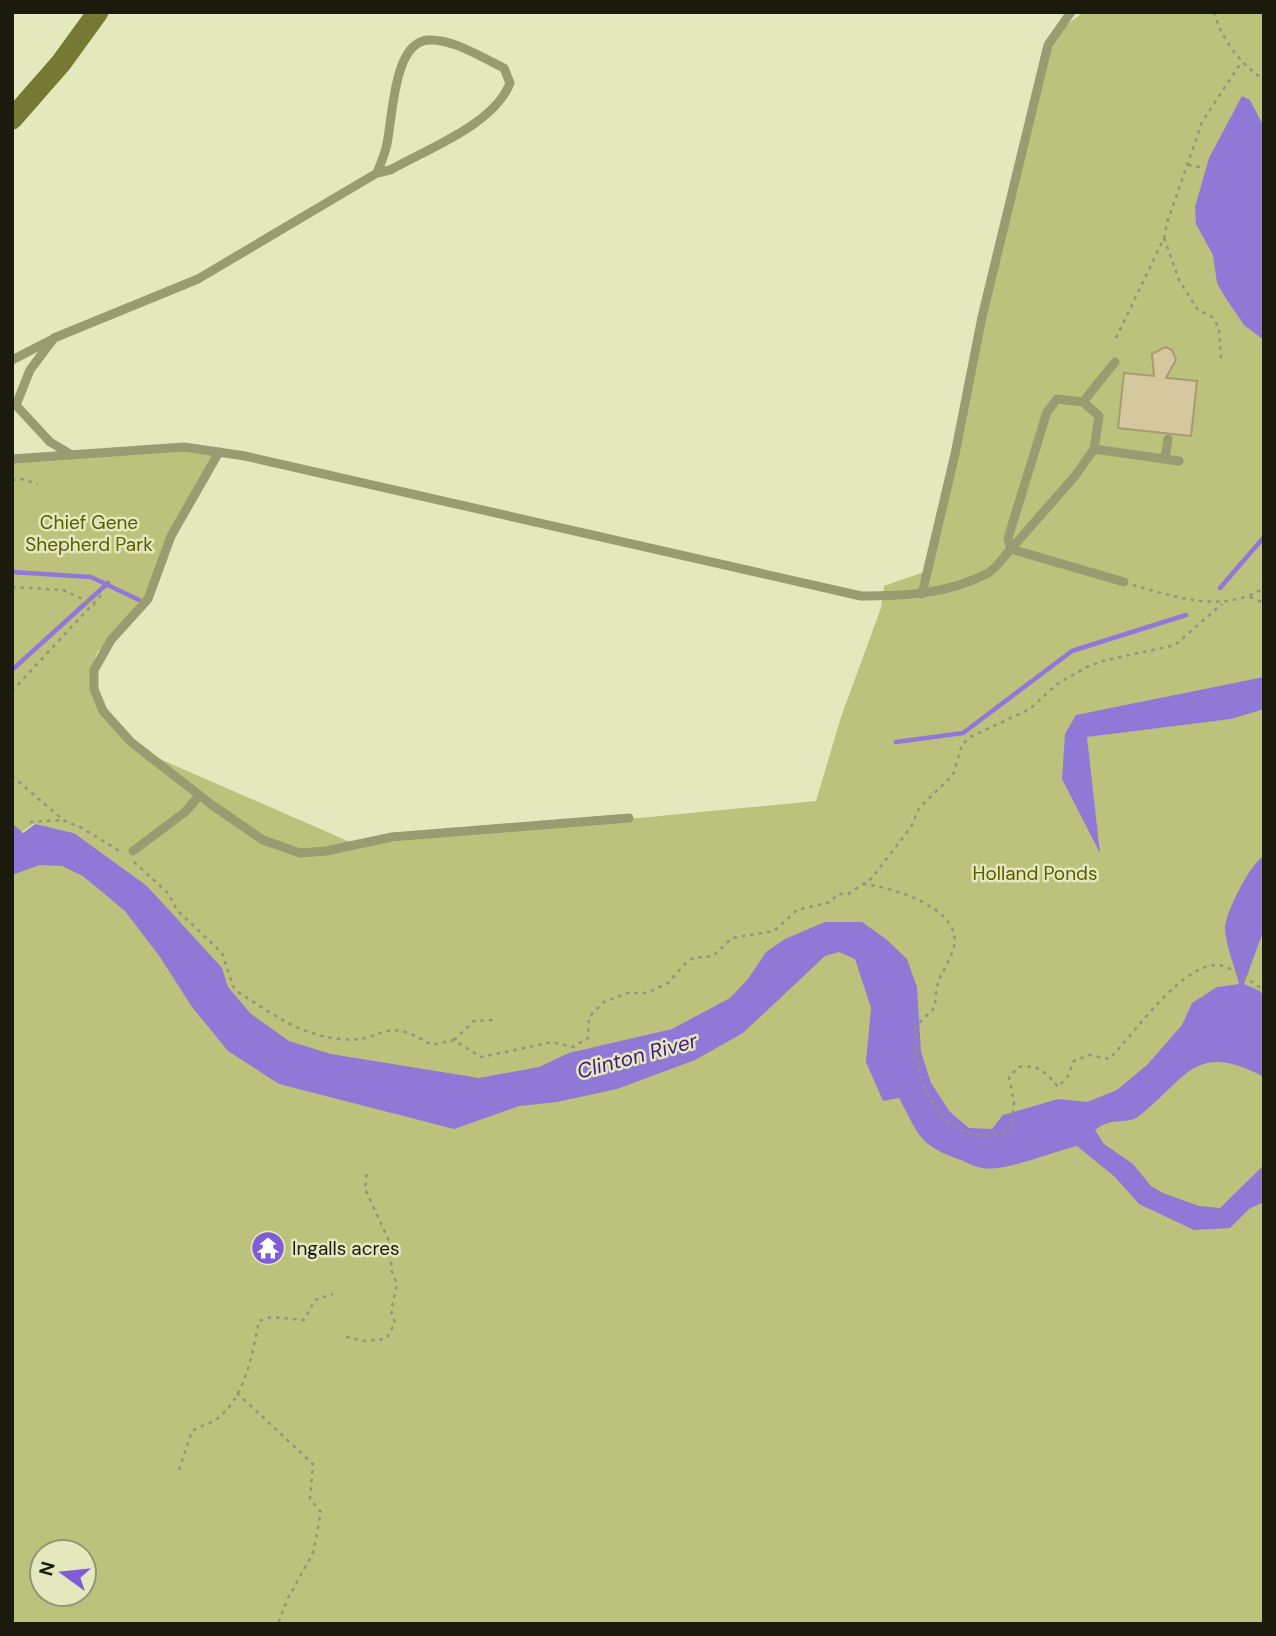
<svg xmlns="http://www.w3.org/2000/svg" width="1276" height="1636" viewBox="0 0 1276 1636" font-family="'DM Sans',sans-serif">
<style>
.green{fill:#bbc27c;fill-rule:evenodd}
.water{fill:#8f79d6}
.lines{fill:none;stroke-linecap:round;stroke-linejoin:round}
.stream{stroke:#8f79d6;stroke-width:4.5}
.building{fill:#d5c89f;stroke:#a79b74;stroke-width:2}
.path{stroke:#939677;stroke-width:2.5;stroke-dasharray:3.5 5;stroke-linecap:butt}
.lane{stroke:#989c70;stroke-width:9}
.secondary{stroke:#757933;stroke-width:21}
.labels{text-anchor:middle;stroke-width:5;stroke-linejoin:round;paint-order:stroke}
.park-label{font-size:19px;fill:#585c02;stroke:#e3e8bd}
.poi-label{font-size:19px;fill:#1a1b0c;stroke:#e3e8bd;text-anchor:start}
.water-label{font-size:21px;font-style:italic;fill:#431988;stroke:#e3e8bd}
</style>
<rect width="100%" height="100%" fill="#e3e8bd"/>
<path class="green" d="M 1084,12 L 1264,12 L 1264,1624 L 12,1624 L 12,868 L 75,833 L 33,824 L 12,839 L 12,462 L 184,450 L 215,454 L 147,597 L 97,653 L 91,671 L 94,694 L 89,704 L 93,697 L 137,749 L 357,845 L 816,801 L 841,717 L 881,608 L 884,586 L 924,572 L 1052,35 ZM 42,1552 L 84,1552 L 84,1594 L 42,1594 Z"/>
<g class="water">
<polygon points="1242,96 1250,100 1264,127 1264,340 1244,325 1225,297 1217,283 1213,255 1196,224 1195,207 1209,158"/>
<polygon points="1264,677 1264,709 1231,719 1087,737 1100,853 1062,779 1065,734 1076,715"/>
<path d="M 12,823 L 23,833 L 35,824 L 74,833 L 147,886 L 222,968 L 228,987 L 251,1014 L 289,1041 L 331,1054 L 479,1078 L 539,1067 L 569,1053 L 672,1029 L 730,998 L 748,979 L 766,952 L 785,939 L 825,922 L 862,922 L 886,939 L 907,959 L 917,987 L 921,1052 L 931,1083 L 950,1112 L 969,1128 L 992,1129 L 1003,1115 L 1058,1099 L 1087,1102 L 1117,1090 L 1147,1065 L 1182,1025 L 1192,1003 L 1217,987 L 1239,984 C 1235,967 1226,947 1225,929 C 1224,915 1251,862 1264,856 L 1264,929 L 1244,984 L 1260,991 L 1264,998 L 1264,1077 C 1194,1040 1187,1079 1139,1116 C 1129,1125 1112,1116 1095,1130 L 1104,1144 L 1133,1164 L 1151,1186 L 1163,1193 L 1199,1206 L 1220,1208 L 1264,1165 L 1264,1202 L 1249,1209 L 1230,1228 L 1194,1230 L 1139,1204 L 1115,1177 L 1077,1146 C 1051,1152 1006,1172 982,1168 C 975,1167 968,1163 961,1160 C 919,1146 919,1135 899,1098 L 883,1101 L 866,1062 L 871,1008 L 855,959 L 839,952 L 825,956 L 743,1033 L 695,1060 L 617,1089 L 557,1102 L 519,1106 L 454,1129 L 279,1084 L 228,1051 L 192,1007 L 160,957 L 125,911 L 83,876 L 62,866 L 40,865 L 12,875 Z"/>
</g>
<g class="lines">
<g class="stream">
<polyline points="12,572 91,577 139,600"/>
<polyline points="1220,588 1264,537"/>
<polyline points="12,670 108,583"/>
<polyline points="896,742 963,733 1072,651 1186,615"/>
</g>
</g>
<polygon class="building" points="1165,347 1172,350 1176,360 1166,378 1197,381 1191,436 1118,428 1124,373 1154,376 1152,354"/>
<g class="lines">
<g class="path">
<path d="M 1214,12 C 1222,41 1240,63 1264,80"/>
<polyline points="1188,165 1204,168"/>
<polyline points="1164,238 1179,280 1197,309 1211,316 1219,327 1221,361"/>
<polyline points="1116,338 1164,238 1167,223 1202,122 1242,61"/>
<polyline points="12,480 22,479 38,484"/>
<path d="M 1133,585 C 1176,597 1223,614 1264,588"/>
<polyline points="12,587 63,590 95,605"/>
<polyline points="1250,597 1264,603"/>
<polyline points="12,691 104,592"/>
<polyline points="12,776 63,820 82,828 121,852"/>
<polyline points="30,822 63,820"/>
<path d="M 134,862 L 168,893 L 177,910 L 222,953 L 233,986 L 238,992 C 273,1014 297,1034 340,1039 C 386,1044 380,1013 432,1045 L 454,1040 L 481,1057 L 552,1042 L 573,1047 L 588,1038 L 589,1017 L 604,1002 L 627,993 L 647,993 L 668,983 L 685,964 L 693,958 L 713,956 L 732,938 L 774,931 L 797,910 L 830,902 L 838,894 L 848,894 L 871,879 L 911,827 L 919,808 L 953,775 L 962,745 L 970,737 L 1030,709 L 1057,684 L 1087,667 L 1102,661 L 1175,645 L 1222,604"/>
<path d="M 863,884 C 892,887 967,909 953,950 C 944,976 936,973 935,1007 L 916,1026 C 916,1039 915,1053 918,1065 C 927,1111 963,1152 1011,1129 L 1014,1102 L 1009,1077 L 1019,1067 C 1038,1064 1046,1072 1058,1087 L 1068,1076 L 1074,1061 L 1089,1055 L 1109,1059 C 1134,1035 1186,956 1223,966 C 1236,970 1253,983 1264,990"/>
<polyline points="454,1040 474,1021 496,1020"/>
<polyline points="346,1337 365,1341 386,1339 395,1323 391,1311 397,1284 391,1269 391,1245 365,1189 367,1171"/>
<polyline points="237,1393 313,1464 310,1499 321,1512 313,1553 288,1598 278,1624"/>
<path d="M 179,1470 L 192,1431 C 199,1426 210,1424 217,1419 C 246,1396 252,1354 259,1321 L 271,1317 L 304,1320 L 315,1300 L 333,1294"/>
</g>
<g class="lane">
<polyline points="12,360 51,340"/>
<polygon points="1057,399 1083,402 1099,416 1094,449 1075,476 1011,549 1008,538 1047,412"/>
<polyline points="13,402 50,442 72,455"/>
<polyline points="1083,402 1115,362"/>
<path d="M 16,405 L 30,370 L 54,338 L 198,279 L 377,173 C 380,165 384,156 386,148 C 393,122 392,41 429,40 C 454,39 482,58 504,68 L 510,83 C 495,124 427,149 390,170 L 377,173"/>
<polyline points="1094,449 1179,461"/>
<polyline points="219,452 171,536 148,599 111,640 94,670 94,689 103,711 131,742 212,805 263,840 300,853 326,851 392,837 629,818"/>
<path d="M 12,459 L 184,447 L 245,456 L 861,596 C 904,596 949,594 988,573 C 997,568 1004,556 1011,549 L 1124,582"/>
<polyline points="1165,459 1168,439"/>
<polyline points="922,594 955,454 982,317 1048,45 1071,12"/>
<polyline points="133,851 185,812 199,796"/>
</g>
<polyline class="secondary" points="12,119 61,63 98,12"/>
</g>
<defs>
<g id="temple-disc" transform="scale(1.75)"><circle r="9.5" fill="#7f5dd7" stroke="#e3e8bd"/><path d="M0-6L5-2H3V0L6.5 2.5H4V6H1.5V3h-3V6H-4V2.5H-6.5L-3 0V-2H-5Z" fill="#fff"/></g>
</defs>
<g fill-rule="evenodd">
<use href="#temple-disc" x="268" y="1248"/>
</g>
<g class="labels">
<g class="park-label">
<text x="89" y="529">Chief Gene<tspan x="89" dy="22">Shepherd Park</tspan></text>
<text x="1035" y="880">Holland Ponds</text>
</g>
<g class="poi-label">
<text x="292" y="1255">Ingalls acres</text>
</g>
<g class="water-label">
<text transform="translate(637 1056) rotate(-15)" y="7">Clinton River</text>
</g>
</g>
<rect width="1276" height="1636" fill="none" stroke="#1a1b0c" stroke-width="28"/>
<g transform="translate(63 1573) rotate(285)"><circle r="33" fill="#e3e8bd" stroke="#939676" stroke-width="2"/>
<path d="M0-5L12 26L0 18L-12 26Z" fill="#7f5dd7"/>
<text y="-10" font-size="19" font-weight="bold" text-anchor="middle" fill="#1a1b0c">N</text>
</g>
</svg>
